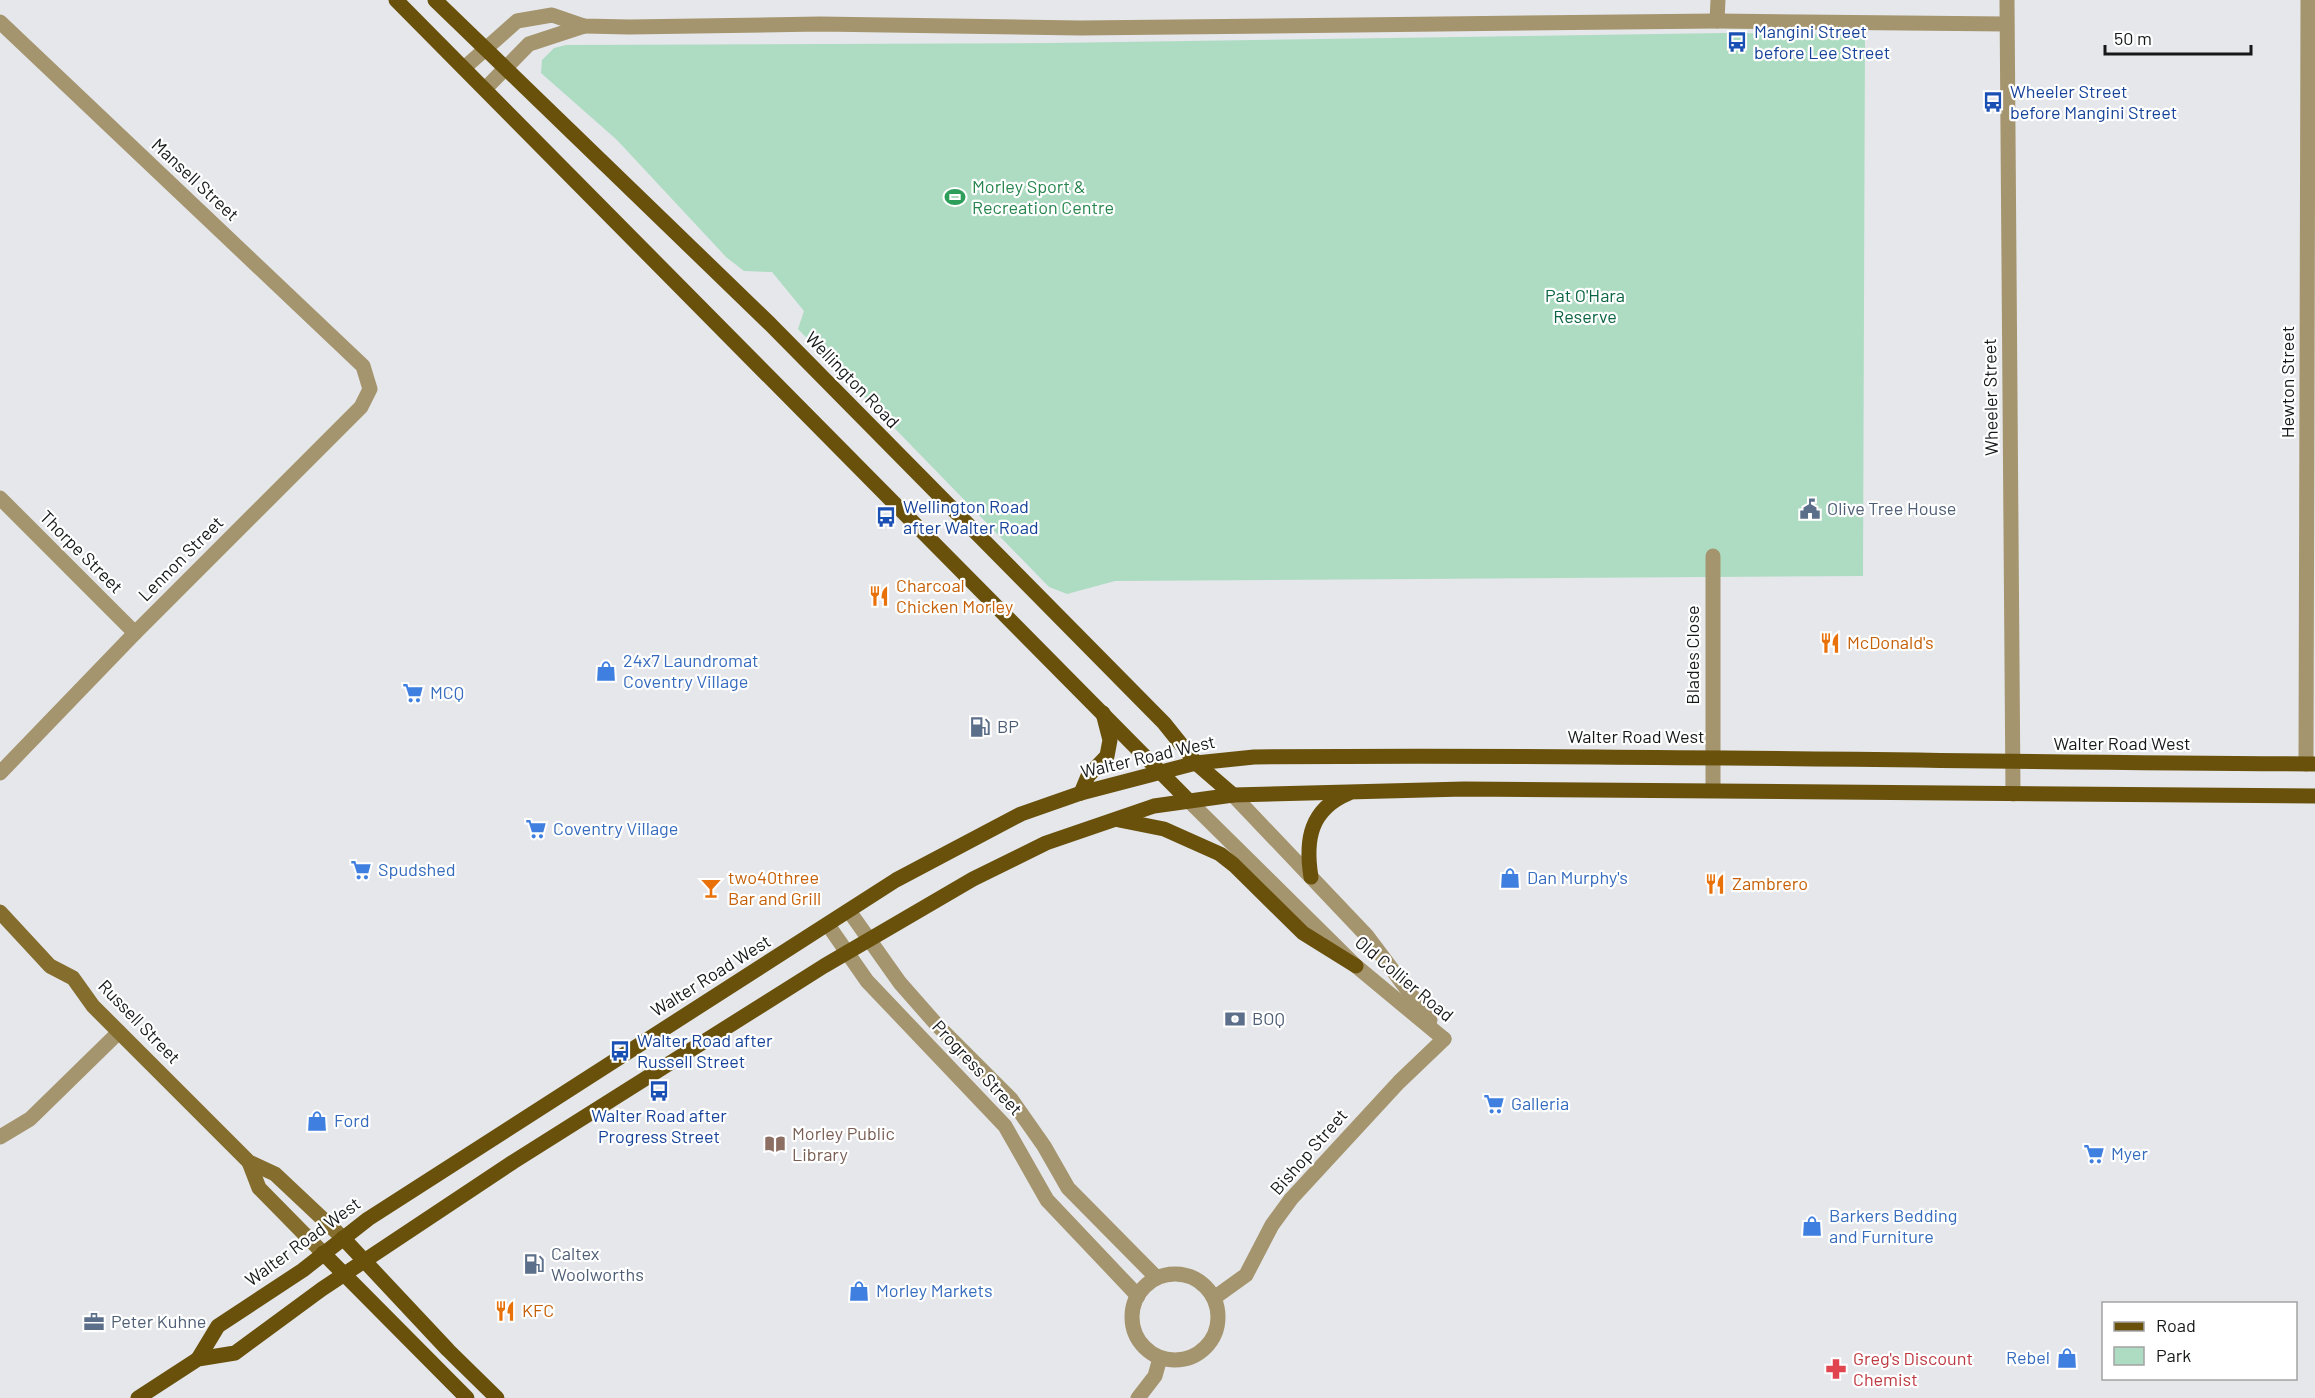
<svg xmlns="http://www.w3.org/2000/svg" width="2315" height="1398" viewBox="0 0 2315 1398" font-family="Barlow,sans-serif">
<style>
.green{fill:#aedcc2}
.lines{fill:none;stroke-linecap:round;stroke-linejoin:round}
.street{stroke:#a5956e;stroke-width:15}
.secondary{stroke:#856d2e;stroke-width:15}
.primary{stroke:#69510c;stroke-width:15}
.labels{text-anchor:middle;stroke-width:4.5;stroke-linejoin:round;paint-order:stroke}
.transit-label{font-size:18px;fill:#164399;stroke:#fff;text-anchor:start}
.street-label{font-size:18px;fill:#171819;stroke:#fff}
.leisure-label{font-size:18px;fill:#27864d;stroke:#fff;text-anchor:start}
.park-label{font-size:18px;fill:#0b6542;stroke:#fff}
.service-label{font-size:18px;fill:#4e5e75;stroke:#fff;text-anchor:start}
.food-label{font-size:18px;fill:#c56008;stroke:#fff;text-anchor:start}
.shop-label{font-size:18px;fill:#366cbe;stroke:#fff;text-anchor:start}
.education-label{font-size:18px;fill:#785e54;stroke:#fff;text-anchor:start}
.health-label{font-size:18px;fill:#be3a42;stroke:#fff;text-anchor:start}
</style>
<rect width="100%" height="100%" fill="#e5e7eb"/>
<polygon class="green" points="1724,33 1865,34 1863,576 1115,581 1067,594 1049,587 798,329 804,311 772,272 744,271 726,257 617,140 541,73 542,60 554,48 566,45 1051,43"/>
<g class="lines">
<g class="street">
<polyline points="2007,0 2013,794"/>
<polyline points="1717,21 1718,0"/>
<polyline points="0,22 363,366 370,389 361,407 135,633 0,773"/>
<polyline points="464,68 517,21 552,15 584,26 629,27 820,24 1080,28 1717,21 2006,24"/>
<polyline points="485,89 529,44 584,26"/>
<polyline points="0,498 135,633"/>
<polyline points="1713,556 1713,789"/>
<polyline points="2306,764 2308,0"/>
<polyline points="1233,795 1367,936 1430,1020"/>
<polyline points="1188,800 1356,966 1444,1039"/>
<polyline points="849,911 900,983 937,1025 1011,1099 1044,1146 1068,1188 1157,1278"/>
<polyline points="828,925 867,981 1005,1126 1047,1200 1138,1296"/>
<polyline points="0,1137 30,1119 119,1032"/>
<circle cx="1175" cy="1317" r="43"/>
<polyline points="1214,1298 1246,1275 1272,1225 1291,1199 1399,1082 1444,1039"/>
<polyline points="1138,1398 1155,1376 1160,1358"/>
</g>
<g class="secondary">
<polyline points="0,912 50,966 73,978 93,1006 249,1162 275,1174 343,1238"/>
<polyline points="249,1162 259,1188 323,1253"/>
</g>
<g class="primary">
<polyline points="396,0 1188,800"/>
<polyline points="435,0 770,324 1164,723 1196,763 1233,795"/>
<polyline points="1081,793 1088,776 1107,756 1110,740 1103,713"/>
<polyline points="1119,820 1164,829 1220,854 1234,865 1303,933 1356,966"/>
<path d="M 1311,877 C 1305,840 1310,809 1349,793"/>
<polyline points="343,1238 448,1350 497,1398"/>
<polyline points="323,1253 467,1398"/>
<path d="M 198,1359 L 218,1326 L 303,1270 L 368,1219 L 896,880 L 1021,814 L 1081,793 L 1196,763 L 1254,757 C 1608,754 1961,762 2315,764"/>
<polyline points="138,1398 198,1359 235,1353 322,1289 513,1162 824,966 973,879 1046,843 1154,806 1233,795 1464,789 2315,796"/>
</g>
</g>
<defs>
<g id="bus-bare" transform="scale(1.62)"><path d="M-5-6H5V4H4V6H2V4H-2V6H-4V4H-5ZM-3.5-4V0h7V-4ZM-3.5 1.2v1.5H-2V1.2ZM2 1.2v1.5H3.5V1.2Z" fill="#1a4fb4" stroke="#fff" stroke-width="2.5" paint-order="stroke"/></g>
<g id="stadium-bare" transform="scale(1.62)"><path d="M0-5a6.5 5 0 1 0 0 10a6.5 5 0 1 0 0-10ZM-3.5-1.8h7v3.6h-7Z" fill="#2e9e5b" stroke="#fff" stroke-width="2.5" paint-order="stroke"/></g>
<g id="civic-bare" transform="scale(1.62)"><path d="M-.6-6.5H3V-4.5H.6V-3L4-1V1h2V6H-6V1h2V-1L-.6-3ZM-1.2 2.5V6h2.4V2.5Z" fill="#5c6f8a" stroke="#fff" stroke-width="2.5" paint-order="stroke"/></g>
<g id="restaurant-bare" transform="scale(1.62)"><path d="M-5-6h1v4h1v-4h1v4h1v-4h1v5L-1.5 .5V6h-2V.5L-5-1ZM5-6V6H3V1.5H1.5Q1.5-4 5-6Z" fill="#e8710a" stroke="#fff" stroke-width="2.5" paint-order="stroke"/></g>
<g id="shop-bare" transform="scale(1.62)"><path d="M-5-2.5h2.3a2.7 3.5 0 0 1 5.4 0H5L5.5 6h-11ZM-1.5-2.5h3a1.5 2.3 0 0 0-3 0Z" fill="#3f7fe0" stroke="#fff" stroke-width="2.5" paint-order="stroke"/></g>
<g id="supermarket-bare" transform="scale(1.62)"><path d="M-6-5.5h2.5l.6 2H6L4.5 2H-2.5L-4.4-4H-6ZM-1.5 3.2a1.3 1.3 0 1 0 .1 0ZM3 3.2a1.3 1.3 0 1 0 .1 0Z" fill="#3f7fe0" stroke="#fff" stroke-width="2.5" paint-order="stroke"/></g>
<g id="fuel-bare" transform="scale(1.62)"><path d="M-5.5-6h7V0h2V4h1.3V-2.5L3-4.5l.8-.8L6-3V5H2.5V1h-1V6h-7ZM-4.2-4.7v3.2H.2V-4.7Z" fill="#5c6f8a" stroke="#fff" stroke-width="2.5" paint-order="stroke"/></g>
<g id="bar-bare" transform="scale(1.62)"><path d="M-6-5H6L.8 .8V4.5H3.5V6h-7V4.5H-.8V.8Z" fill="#e8710a" stroke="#fff" stroke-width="2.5" paint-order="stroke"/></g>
<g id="bank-bare" transform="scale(1.62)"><path d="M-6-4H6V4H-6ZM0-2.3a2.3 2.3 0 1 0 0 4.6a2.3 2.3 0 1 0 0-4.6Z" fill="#5c6f8a" stroke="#fff" stroke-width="2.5" paint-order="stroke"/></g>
<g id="library-bare" transform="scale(1.62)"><path d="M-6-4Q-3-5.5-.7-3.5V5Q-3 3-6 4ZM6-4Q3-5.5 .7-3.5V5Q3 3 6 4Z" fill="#8d6e63" stroke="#fff" stroke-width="2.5" paint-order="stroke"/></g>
<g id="office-bare" transform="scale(1.62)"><path d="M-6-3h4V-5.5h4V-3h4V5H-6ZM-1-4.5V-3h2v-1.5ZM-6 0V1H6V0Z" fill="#5c6f8a" stroke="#fff" stroke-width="2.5" paint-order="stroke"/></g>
<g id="pharmacy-bare" transform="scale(1.62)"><path d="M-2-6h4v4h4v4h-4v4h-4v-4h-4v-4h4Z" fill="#e0444e" stroke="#fff" stroke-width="2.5" paint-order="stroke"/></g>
</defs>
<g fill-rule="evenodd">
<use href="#bus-bare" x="1737" y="42"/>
<use href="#bus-bare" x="1993" y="102"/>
<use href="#stadium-bare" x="955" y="197"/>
<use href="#civic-bare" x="1810" y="509"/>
<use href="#bus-bare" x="886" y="517"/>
<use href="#restaurant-bare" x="879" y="596"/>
<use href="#restaurant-bare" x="1830" y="643"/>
<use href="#shop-bare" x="606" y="671"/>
<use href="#supermarket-bare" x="413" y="693"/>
<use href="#fuel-bare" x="980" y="727"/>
<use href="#supermarket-bare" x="536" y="829"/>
<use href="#supermarket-bare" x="361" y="870"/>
<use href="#shop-bare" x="1510" y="878"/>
<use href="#restaurant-bare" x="1715" y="884"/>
<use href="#bar-bare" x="711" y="888"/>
<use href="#bank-bare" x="1235" y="1019"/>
<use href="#bus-bare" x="620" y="1051"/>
<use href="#bus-bare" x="659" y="1091"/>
<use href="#supermarket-bare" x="1494" y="1104"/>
<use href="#shop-bare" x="317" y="1121"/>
<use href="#library-bare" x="775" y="1144"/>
<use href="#supermarket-bare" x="2094" y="1154"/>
<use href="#shop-bare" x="1812" y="1226"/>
<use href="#fuel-bare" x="534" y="1264"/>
<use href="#shop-bare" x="859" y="1291"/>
<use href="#restaurant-bare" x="505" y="1311"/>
<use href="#office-bare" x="94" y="1322"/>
<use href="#shop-bare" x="2067" y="1358"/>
<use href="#pharmacy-bare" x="1836" y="1369"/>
</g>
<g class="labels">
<g class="transit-label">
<text x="1754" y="38">Mangini Street<tspan x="1754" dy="21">before Lee Street</tspan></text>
<text x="2010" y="98">Wheeler Street<tspan x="2010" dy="21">before Mangini Street</tspan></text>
<text x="903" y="513">Wellington Road<tspan x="903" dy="21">after Walter Road</tspan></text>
<text x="637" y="1047">Walter Road after<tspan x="637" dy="21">Russell Street</tspan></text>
<text x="659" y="1122" text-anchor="middle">Walter Road after<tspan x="659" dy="21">Progress Street</tspan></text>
</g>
<g class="street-label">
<text transform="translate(195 180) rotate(43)" y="6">Mansell Street</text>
<text transform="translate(852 380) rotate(46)" y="6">Wellington Road</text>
<text transform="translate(2288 382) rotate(-90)" y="6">Hewton Street</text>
<text transform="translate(1991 397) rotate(-91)" y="6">Wheeler Street</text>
<text transform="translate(81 552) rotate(45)" y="6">Thorpe Street</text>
<text transform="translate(181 559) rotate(-45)" y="6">Lennon Street</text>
<text transform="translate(1693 655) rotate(-90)" y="6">Blades Close</text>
<text x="1636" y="743">Walter Road West</text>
<text x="2122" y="750">Walter Road West</text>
<text transform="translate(1148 757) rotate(-13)" y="6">Walter Road West</text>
<text transform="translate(711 976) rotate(-32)" y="6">Walter Road West</text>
<text transform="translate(1404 979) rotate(40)" y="6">Old Collier Road</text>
<text transform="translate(139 1022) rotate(46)" y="6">Russell Street</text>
<text transform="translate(977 1068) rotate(47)" y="6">Progress Street</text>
<text transform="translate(1309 1152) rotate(-49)" y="6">Bishop Street</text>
<text transform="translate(303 1242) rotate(-36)" y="6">Walter Road West</text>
</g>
<g class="leisure-label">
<text x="972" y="193">Morley Sport &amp;<tspan x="972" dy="21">Recreation Centre</tspan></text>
</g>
<g class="park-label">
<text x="1585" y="302">Pat O'Hara<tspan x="1585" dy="21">Reserve</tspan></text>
</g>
<g class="service-label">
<text x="1827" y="515">Olive Tree House</text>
<text x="997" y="733">BP</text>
<text x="1252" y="1025">BOQ</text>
<text x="551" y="1260">Caltex<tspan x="551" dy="21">Woolworths</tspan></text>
<text x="111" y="1328">Peter Kuhne</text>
</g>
<g class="food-label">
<text x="896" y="592">Charcoal<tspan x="896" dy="21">Chicken Morley</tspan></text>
<text x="1847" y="649">McDonald's</text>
<text x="728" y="884">two40three<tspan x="728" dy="21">Bar and Grill</tspan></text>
<text x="1732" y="890">Zambrero</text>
<text x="522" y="1317">KFC</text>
</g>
<g class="shop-label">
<text x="623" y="667">24x7 Laundromat<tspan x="623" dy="21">Coventry Village</tspan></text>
<text x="430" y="699">MCQ</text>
<text x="553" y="835">Coventry Village</text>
<text x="378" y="876">Spudshed</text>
<text x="1527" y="884">Dan Murphy's</text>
<text x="1511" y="1110">Galleria</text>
<text x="334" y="1127">Ford</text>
<text x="2111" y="1160">Myer</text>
<text x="1829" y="1222">Barkers Bedding<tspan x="1829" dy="21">and Furniture</tspan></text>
<text x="876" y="1297">Morley Markets</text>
<text x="2050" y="1364" text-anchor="end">Rebel</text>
</g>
<g class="education-label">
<text x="792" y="1140">Morley Public<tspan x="792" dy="21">Library</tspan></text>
</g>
<g class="health-label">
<text x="1853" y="1365">Greg's Discount<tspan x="1853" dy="21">Chemist</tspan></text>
</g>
</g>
<rect x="2102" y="1302" width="195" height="78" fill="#ffffff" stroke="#a2a3a3" stroke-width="1.5"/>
<rect x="2114" y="1322" width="30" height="9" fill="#69510c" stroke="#a2a3a3" stroke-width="1.5"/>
<text x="2156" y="1332" font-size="18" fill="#171819">Road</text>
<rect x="2114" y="1347" width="30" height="18" fill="#aedcc2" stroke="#a2a3a3" stroke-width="1.5"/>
<text x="2156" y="1362" font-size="18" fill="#171819">Park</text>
<path d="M2105 45v9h146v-9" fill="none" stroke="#171819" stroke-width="3"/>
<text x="2114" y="45" font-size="18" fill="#171819" stroke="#ffffff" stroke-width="4.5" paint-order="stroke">50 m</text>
</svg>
